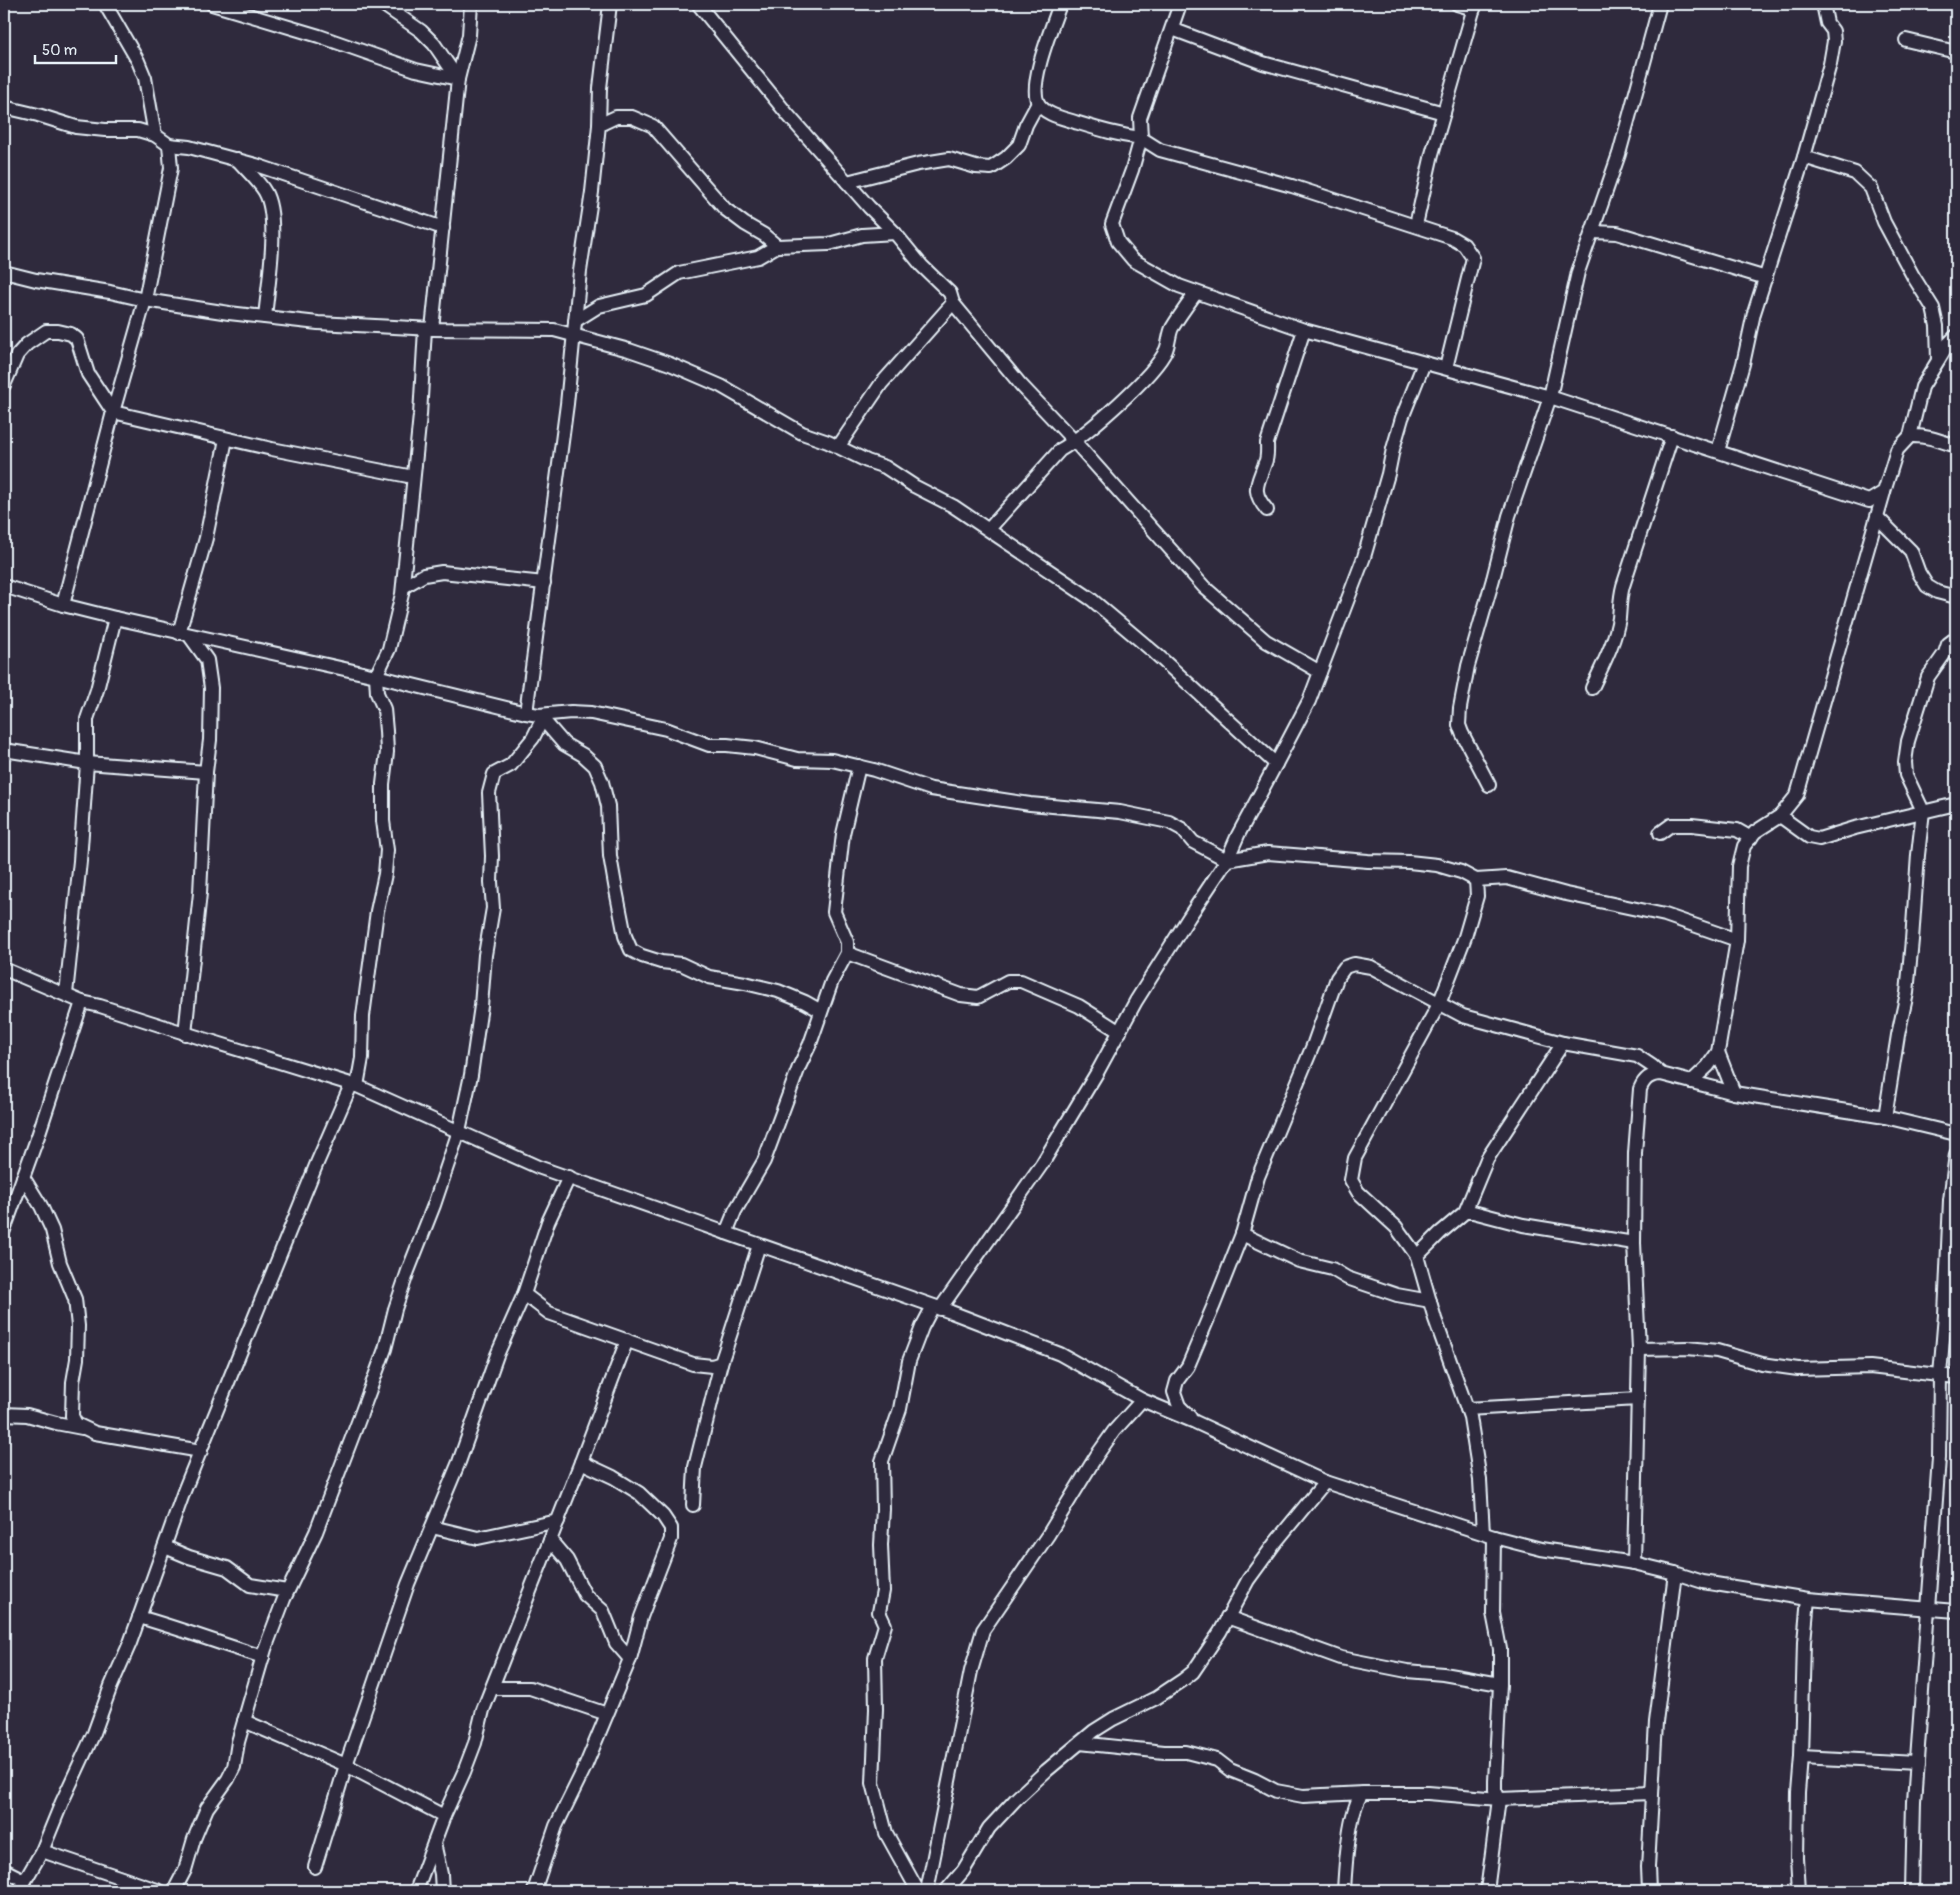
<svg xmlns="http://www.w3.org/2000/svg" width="1960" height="1895" viewBox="0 0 1960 1895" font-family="Pangolin,sans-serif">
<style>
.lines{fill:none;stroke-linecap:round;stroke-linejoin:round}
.minor-casing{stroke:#e8f1f8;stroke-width:16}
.minor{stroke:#2f2a3d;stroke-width:12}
</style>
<rect width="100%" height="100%" fill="#2f2a3d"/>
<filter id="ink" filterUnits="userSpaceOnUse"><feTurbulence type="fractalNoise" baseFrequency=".02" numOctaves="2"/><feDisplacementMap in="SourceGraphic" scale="10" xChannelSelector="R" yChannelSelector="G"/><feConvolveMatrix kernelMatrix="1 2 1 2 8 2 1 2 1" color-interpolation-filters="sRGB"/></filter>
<g filter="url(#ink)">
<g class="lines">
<g class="minor-casing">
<g id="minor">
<polyline points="105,4 138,61 145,78 155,135"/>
<polyline points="212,4 319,36 416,70 458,79 469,35 471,4"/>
<polyline points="382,4 421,31 434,44 458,79 432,329"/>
<polyline points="698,4 788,115 869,207 895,233 922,266 950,293 953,303 881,384 838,447"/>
<path d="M 1060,4 C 1053,25 1028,83 1038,103 C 1045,115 1063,118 1075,122 C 1098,129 1117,135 1141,138 L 1132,170 L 1112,224 L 1118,242 L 1133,260 L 1179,286 L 1304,330 L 1550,397 L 1869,501 L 1884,492 L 1897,450 L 1910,436 C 1926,435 1941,441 1956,446"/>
<polyline points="1180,4 1140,118 1141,138 1160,150 1292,186 1452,238 1464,245 1473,258 1446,368"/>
<polyline points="1457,4 1474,9"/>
<polyline points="1172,29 1263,63 1444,113"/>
<polyline points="1906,40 1956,52"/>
<polyline points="4,107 38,115 76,127 105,130 138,130 155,135 169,145 171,168 145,300 113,412 63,605"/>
<polyline points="599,125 616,117 632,117 653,126 725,209 745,224 764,235 777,246"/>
<polyline points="169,145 189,147 256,165 443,228"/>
<polyline points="1804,157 1855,173 1871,188 1884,222 1913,276 1933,308 1937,326 1938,360"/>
<path d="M 237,159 C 245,169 259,181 265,192 C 280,218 268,285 265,317"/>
<polyline points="847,182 918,164 949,159 976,167 991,168 1006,158 1019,145 1026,125 1038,103"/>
<polyline points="1416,225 1432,154 1475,4"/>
<polyline points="1593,232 1617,233 1766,278"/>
<polyline points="4,272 36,280 110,292 145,300 229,313 318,323 432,329 554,330 629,350 670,364 721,386 802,433 828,442 867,461 885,467 914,486 953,506 1091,599 1155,653 1276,764"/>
<polyline points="953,303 1021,385 1075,442 1204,587 1266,641 1320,672"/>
<polyline points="575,321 599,306 646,295 679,273 758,257 777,246 829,244 862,235 895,233"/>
<polyline points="4,385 17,355 27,344 46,331 58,331 71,334 77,339 88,374 113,412 272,449 413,477"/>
<polyline points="1910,436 1922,387 1948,344 1956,336"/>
<polyline points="1718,451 1743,364 1754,313 1804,157 1830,64 1834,41 1833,31 1827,23 1823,4"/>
<path d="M 1267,510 C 1250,490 1258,484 1265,463 C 1268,457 1267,449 1267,443 L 1304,330"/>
<polyline points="1878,518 1911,551 1919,573 1927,586 1937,592 1956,597"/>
<path d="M 989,529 L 1060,450 C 1085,436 1155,375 1166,350 C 1169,343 1169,334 1172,328 C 1179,316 1188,304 1196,293"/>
<polyline points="4,586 63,605 115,618 376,676 526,713 539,715 571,712 591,713 666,729 709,745 727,745 755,748 797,759 832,760 874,770 931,789 1030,804 1120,812 1169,822 1182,829 1193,842 1227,860 1268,853 1368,861 1409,862 1437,865 1461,872 1476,880 1477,896 1465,937 1439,1004 1355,1158 1351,1180 1358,1192 1396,1227 1417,1256 1435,1319 1470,1417 1480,1480 1483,1533"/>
<polyline points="403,587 424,575 442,572 544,583"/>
<polyline points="179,633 206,538 226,439"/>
<path d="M 1592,688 C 1602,666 1615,643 1619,618 C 1620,607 1620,597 1623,586 L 1672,436"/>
<polyline points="526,713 567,404 580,271 592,192 599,125 600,88 610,4"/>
<polyline points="539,715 564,744 583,755 595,766 602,782 608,806 610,856 615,885 625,936 631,950 642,956 661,962 681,964 709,977 745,983 778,991 805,1002 821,1011"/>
<polyline points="4,750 87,763 206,772"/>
<polyline points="1489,785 1462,733 1459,725 1460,708 1468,666 1493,579 1509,516 1550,397 1578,272 1619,154 1660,4"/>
<polyline points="1780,816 1809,837 1819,839 1855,828 1956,804"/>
<polyline points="1660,833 1671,825 1692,825 1737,830 1751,838"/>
<polyline points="1476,880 1507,878 1566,894 1665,915 1737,940"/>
<polyline points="847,953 961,995 978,997 1008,981 1021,981 1079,1006 1120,1032"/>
<polyline points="4,969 82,1002 100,1006 175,1030 357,1086 538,1167 951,1312 1060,1354 1142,1400 1195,1422 1325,1482 1494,1537 1541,1549 1634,1563 1675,1573 1703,1582 1808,1599 1956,1611"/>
<polyline points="66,994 80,861 87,763 87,719 97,690 115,618"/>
<polyline points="185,1034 200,893 206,772 210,740 211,688 207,660 189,635"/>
<polyline points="1718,1052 1734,1093"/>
<polyline points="1691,1082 1708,1066 1718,1052 1737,940 1739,866 1744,846 1755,832 1780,816 1797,795 1884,492"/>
<polyline points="357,1086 362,1058 363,1016 377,911 385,874 387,850 383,821 383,784 387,752 386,731 384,709 377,693 376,676 389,649 402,594 420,415 425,329"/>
<polyline points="1885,1117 1898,1035 1907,993 1912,940 1918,855 1923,811 1906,775 1905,762 1908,741 1928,677 1945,653 1948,644 1956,638"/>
<polyline points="23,1177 41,1206 52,1230 60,1263 75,1299 78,1326 77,1359 73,1382 72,1416 76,1424 95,1433 201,1451"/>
<polyline points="1465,1212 1487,1159 1563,1043"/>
<polyline points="4,1230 38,1136 82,1002"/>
<polyline points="726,1233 735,1211 764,1161 799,1067 810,1044 832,981 847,953 847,942 834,912 843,834 859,766"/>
<polyline points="1242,1234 1299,1261 1332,1269 1347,1278 1397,1295 1430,1301"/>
<polyline points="1417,1256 1440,1233 1465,1212 1473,1212 1523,1225 1634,1243"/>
<polyline points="524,1294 549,1313 693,1364 712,1366 721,1363 725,1351 759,1245"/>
<polyline points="940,1309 1042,1164 1098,1071 1136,1001 1189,917 1227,860 1238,835 1276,764 1309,701 1364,557 1388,474 1393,449 1402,418 1424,363"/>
<polyline points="1639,1349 1688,1348 1717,1351 1762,1364 1798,1369 1870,1367 1956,1377"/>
<polyline points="1467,1409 1638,1399"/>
<polyline points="4,1414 27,1415 56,1423 82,1428"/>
<polyline points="1190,1417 1179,1406 1174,1392 1177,1381 1188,1366 1213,1307 1242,1234 1258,1177 1314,1043 1337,978 1345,967 1354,964 1371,967 1463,1016 1563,1043 1637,1056 1652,1066 1661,1074"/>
<polyline points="693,1505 695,1467 721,1363"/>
<polyline points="432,1527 478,1538 558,1521"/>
<polyline points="550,1540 567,1560 585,1595 603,1611 616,1643 630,1659"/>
<polyline points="165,1547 189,1557 227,1568 250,1585 287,1591"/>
<path d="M 1634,1563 L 1639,1349 L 1634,1243 L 1635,1153 L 1640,1089 C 1644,1079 1650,1074 1661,1074 L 1734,1093 L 1885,1117 L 1956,1134"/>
<path d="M 139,1617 C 181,1629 221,1644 263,1657"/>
<polyline points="1227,1617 1341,1658 1407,1671 1443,1674 1500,1684"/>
<polyline points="493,1688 530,1688 607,1714"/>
<polyline points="244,1721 346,1765 444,1816"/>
<polyline points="1080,1743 1164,1752 1186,1752 1217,1760 1230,1770 1255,1780 1276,1791 1303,1796 1363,1793"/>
<polyline points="1801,1757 1917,1763"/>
<polyline points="434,1843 441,1874 442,1891"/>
<polyline points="42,1851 160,1891"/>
<polyline points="315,1867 346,1765 408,1584 459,1462 497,1355 524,1294 548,1222 569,1177"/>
<polyline points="4,1870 24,1880"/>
<polyline points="19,1891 42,1851 62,1802 94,1733 111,1686 130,1643 184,1491 317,1163 351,1085"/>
<polyline points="174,1891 185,1870 194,1839 207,1808 228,1779 234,1767 238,1742 265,1649 284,1599 316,1532 358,1422 385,1349 395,1309 408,1271 434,1205 459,1131 471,1075 481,1006 485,955 493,908 491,882 492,856 489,793 494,774 511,765 533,738 541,722 539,715"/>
<polyline points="416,1891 444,1816 464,1772 475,1743 483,1710 581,1462 627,1340"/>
<polyline points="534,1891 556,1826 585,1767 630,1659 641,1617 671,1539 671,1528 663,1516 639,1493 613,1477 581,1462"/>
<polyline points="918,1891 886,1833 873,1783 876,1709 875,1658 885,1625 879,1612 883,1591 881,1545 883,1509 882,1461 900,1409 909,1361 922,1327 933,1306"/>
<polyline points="927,1891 971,1671 983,1630 1048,1535 1097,1455 1114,1431 1142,1400"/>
<polyline points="946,1891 963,1871 989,1828 1017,1798 1046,1771 1094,1731 1113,1719 1156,1698 1183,1680 1193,1672 1220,1632 1248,1580 1275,1543 1325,1482"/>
<path d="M 1344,1891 C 1345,1871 1349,1806 1363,1793 L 1428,1793 L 1499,1799 L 1652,1793"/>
<polyline points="1487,1891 1499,1799 1495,1790 1495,1781 1500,1684 1500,1649 1493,1613 1494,1537"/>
<polyline points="1649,1891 1648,1867 1656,1722 1675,1573"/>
<polyline points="1799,1891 1797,1858 1798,1793 1801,1757 1804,1642 1808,1599"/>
<polyline points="1912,1891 1914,1801 1939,1458 1940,1375 1945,1315 1950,1200 1956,1154"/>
</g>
</g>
<use href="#minor" class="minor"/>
</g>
</g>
<rect width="1960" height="1895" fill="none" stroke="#2f2a3d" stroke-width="20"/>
<rect x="10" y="10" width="1940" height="1875" fill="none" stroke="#e8f1f8" stroke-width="2" filter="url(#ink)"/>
<path d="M35 55v8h81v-8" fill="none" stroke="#e8f1f8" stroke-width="2.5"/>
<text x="42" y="55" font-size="15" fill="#e8f1f8" stroke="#2f2a3d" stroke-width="4" paint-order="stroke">50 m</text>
</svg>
